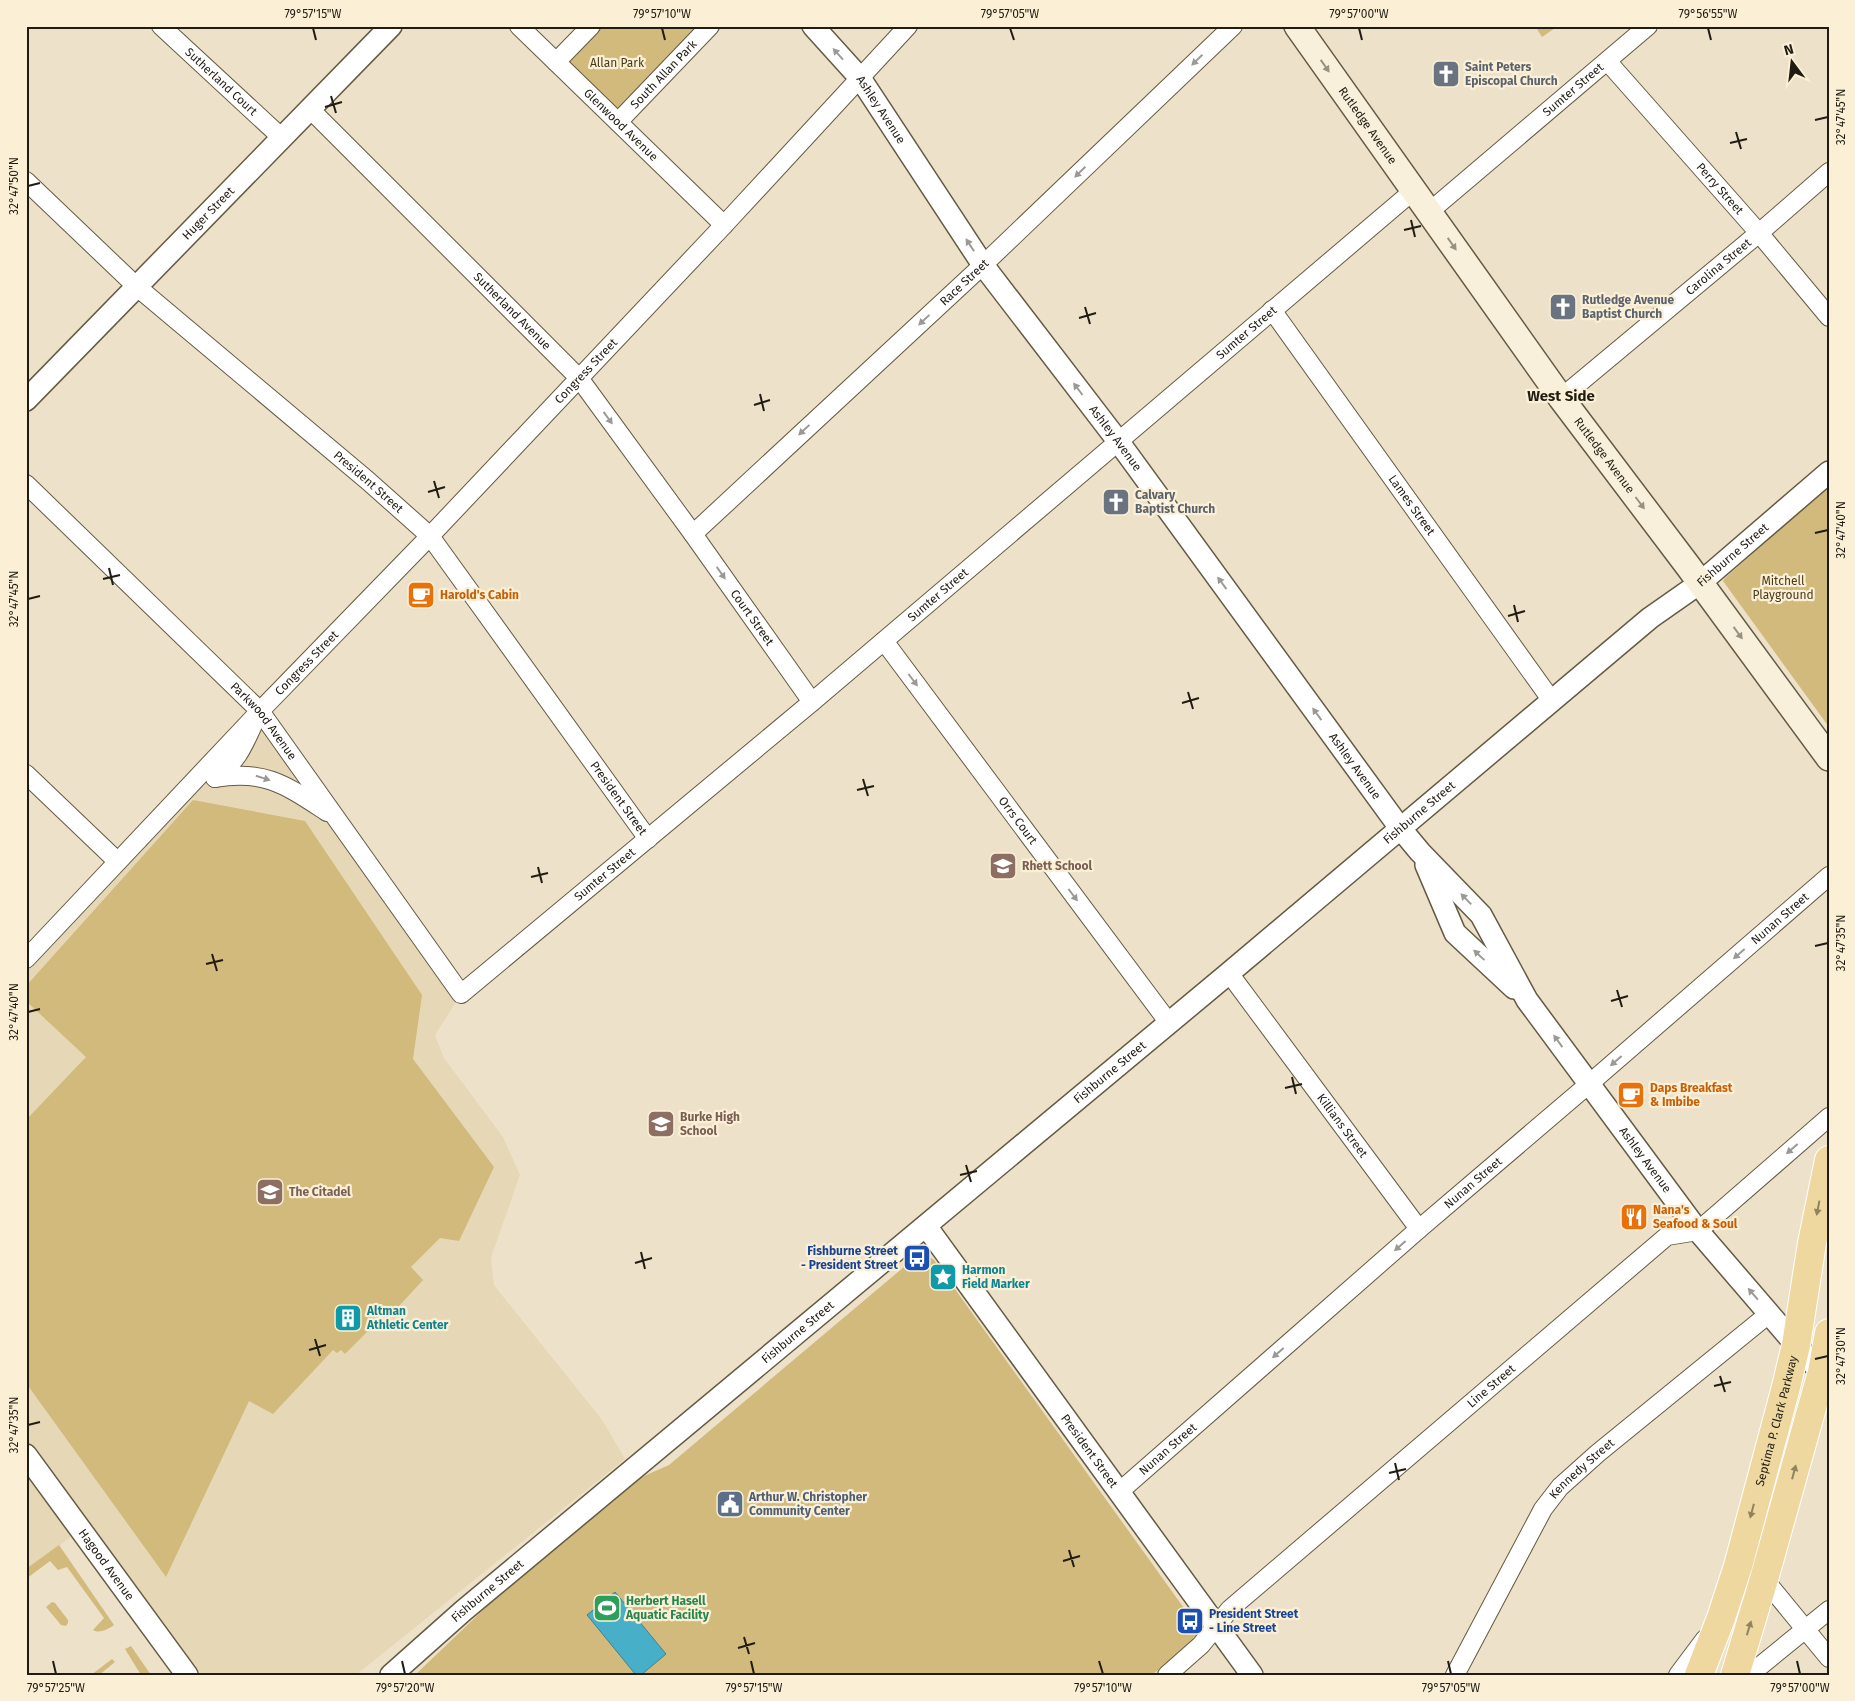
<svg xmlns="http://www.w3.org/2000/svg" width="1855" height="1701" viewBox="0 0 1855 1701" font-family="'Fira Sans',sans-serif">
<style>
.built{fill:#e6d8b7}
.green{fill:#d2b97c}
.water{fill:#48afc9;stroke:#3c8392}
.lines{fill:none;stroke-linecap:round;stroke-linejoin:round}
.minor-casing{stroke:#645a44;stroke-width:20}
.tertiary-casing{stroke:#645a44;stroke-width:24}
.secondary-casing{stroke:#645a44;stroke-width:28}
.trunk-casing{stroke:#fff;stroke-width:30}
.minor{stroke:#fff;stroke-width:18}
.tertiary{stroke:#fff;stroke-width:21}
.secondary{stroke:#f8f0db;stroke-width:25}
.trunk{stroke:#eed8a0;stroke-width:28}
.oneway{fill:#9b9995}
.oneway2{fill:#979181}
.oneway3{fill:#918361}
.ticks{fill:none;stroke:#201c13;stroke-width:2}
.labels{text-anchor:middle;stroke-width:4.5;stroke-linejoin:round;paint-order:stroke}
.park-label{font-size:12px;fill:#483b1a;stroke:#fbf0d6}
.worship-label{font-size:12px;font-weight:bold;fill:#5b616d;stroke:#fbf0d6;text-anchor:start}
.street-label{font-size:12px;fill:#201c13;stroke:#fbf0d6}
.food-label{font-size:12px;font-weight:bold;fill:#c56008;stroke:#fbf0d6;text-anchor:start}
.education-label{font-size:12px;font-weight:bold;fill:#785e54;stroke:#fbf0d6;text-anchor:start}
.transit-label{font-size:12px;font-weight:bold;fill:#164399;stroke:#fbf0d6;text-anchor:end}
.culture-label{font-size:12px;font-weight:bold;fill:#0d838f;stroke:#fbf0d6;text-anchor:start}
.service-label{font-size:12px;font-weight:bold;fill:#4e5e75;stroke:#fbf0d6;text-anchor:start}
.leisure-label{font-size:12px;font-weight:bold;fill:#27864d;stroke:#fbf0d6;text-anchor:start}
.quarter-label{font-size:15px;font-weight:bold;fill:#201c13;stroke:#fbf0d6}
.neatline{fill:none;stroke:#201c13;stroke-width:2}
.ticks-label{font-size:12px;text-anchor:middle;fill:#201c13}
</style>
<rect width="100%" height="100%" fill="#ede2c9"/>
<polygon class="built" points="260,711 461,994 435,1035 444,1058 503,1137 520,1175 491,1258 494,1285 603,1421 625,1459 356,1675 198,1675 149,1624 80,1530 26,1571 26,959"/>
<g class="green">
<polygon points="598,26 703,26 619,115 563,62"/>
<polygon points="1535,26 1558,26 1542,37"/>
<polygon points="1829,486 1829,727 1723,581 1725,578"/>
<polygon points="193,800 305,821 422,995 413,1059 494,1167 459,1241 440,1238 411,1267 423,1280 389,1317 377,1305 374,1308 377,1311 373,1315 378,1321 345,1354 341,1350 337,1353 333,1350 273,1414 249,1401 166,1577 26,1383 26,1120 86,1057 26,1001 26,986"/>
<path d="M 920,1255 L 928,1256 L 934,1260 L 1199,1629 C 1199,1640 1162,1666 1152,1675 L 415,1675 L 505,1589 L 635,1480 L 669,1465 L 911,1261 Z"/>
<path d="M 59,1545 L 114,1625 C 109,1629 99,1634 93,1630 L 104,1618 L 67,1567 L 58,1570 L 50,1561 L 26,1579 L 26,1569 Z"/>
<polygon points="52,1602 55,1603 68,1620 68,1623 66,1626 61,1625 46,1607"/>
<polygon points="131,1646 151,1675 141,1675 125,1649"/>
<polygon points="112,1659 115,1662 99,1675 91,1675"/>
</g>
<polygon class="water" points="615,1592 666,1654 641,1675 636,1675 587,1615"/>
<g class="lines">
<g class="minor-casing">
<g id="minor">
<path id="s1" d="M 161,26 L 282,138"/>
<path id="s2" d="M 519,26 L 724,225"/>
<polyline points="556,62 591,26"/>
<path id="s3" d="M 1608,62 L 1759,233 L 1829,317"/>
<path id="s4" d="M 310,109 L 579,378 L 693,534 L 812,702"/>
<path id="s5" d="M 618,122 L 710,26"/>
<path id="s6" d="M 26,181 L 136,286 L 367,480 L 430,536 L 648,839"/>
<path id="s7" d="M 1429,212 L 1648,26"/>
<path id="s8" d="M 1272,310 L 1552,701"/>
<path id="s9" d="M 1561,398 L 1759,233 L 1829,172"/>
<path id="s10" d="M 26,484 L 260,711 L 461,994 L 812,702 L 1413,191"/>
<path id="s11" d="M 693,534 L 983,265 L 1233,26"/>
<path id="s12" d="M 884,641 L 1169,1023"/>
<polyline points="26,774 117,861"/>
<path d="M 215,778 C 265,769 287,786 327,812"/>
<path d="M 215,778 C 237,761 242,749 253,725"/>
<path id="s13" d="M 26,959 L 260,711 L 430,536 L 724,225 L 908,26"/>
<path id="s14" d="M 1229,973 L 1419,1229"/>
<path id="s15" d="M 1119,1492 L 1419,1229 L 1589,1084 L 1829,876"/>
<polyline points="1764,1579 1829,1658"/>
<path id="s16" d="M 1167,1675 L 1201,1645 L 1230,1609 L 1667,1236 L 1698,1231 L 1829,1117"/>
<path id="s17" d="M 1455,1675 L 1543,1509 L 1560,1487 L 1598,1453 L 1770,1313"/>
<polyline points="1678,1675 1705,1639"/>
<polyline points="1749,1675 1829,1610"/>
</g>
</g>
<g class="tertiary-casing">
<g id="tertiary">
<path id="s18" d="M 813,26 L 860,78 L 983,265 L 1118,441 L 1400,828 L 1420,852 L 1481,915 L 1527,1000 L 1698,1231 L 1796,1345 L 1829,1381"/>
<path id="s19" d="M 26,400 L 391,26"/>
<polyline points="1426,865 1455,933 1514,988"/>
<path id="s20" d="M 926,1226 L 1252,1675"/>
<path id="s21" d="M 26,1455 L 187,1675"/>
<path id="s22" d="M 391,1675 L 463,1611 L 1229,973 L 1650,618 L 1700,583 L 1829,472"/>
</g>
</g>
<g class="secondary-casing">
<g id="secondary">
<path id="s23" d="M 1297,26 L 1561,398 L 1688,566 L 1829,758"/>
</g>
</g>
<g class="trunk-casing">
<g id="trunk">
<path id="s24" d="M 1699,1675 L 1721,1618 L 1738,1566 L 1786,1387 L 1796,1345 L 1812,1243 L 1829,1160"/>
<polyline points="1735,1675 1764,1579 1822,1372 1829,1333"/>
</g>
</g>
<use href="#minor" class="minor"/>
<use href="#tertiary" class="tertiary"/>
<use href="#secondary" class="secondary"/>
<use href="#trunk" class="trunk"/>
</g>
<defs><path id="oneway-solid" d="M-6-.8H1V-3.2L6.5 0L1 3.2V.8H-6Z" transform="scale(1.25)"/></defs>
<g class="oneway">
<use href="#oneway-solid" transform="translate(838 54) rotate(-132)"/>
<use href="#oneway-solid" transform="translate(1197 60) rotate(136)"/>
<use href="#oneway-solid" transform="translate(1080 172) rotate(136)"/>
<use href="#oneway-solid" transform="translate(970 245) rotate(-123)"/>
<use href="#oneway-solid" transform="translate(924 320) rotate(137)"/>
<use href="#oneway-solid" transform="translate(1078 389) rotate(-127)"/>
<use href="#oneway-solid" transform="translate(608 418) rotate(54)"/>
<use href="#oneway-solid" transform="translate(804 430) rotate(137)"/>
<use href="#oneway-solid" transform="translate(721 573) rotate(55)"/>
<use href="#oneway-solid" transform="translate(1222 583) rotate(-126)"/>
<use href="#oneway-solid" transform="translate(913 680) rotate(53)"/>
<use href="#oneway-solid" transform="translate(1317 714) rotate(-126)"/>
<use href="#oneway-solid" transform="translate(263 778) rotate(17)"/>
<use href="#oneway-solid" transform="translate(1073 895) rotate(53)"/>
<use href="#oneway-solid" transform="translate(1466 899) rotate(-134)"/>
<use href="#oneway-solid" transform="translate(1739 954) rotate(139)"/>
<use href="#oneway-solid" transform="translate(1479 955) rotate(-137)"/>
<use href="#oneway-solid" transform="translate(1558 1041) rotate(-126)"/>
<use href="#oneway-solid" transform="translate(1616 1061) rotate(139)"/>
<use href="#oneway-solid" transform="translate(1792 1149) rotate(139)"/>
<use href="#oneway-solid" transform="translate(1400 1246) rotate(139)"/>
<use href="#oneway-solid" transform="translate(1753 1294) rotate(-131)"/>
<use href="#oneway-solid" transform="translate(1278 1353) rotate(139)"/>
</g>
<g class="oneway2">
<use href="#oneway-solid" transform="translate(1325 66) rotate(55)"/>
<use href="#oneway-solid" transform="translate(1452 244) rotate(55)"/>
<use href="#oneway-solid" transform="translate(1640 503) rotate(53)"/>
<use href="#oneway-solid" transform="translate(1738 633) rotate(54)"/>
</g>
<g class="oneway3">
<use href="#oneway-solid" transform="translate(1818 1208) rotate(101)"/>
<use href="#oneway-solid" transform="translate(1794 1472) rotate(-75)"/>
<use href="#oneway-solid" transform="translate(1752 1511) rotate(105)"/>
<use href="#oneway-solid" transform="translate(1749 1628) rotate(-73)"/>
</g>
<path class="ticks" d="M 313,28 L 316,40M 662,28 L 665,40M 1010,28 L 1014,40M 1359,28 L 1362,40M 1708,28 L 1711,40M 331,96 L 336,113M 325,107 L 342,102M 1815,120 L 1828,117M 1736,132 L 1741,149M 1730,143 L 1747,139M 28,186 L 40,183M 1411,220 L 1415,237M 1404,230 L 1421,226M 1085,307 L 1090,324M 1079,318 L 1096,313M 760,394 L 764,411M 754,405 L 770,400M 434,481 L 439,498M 428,492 L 445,487M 1815,533 L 1828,530M 109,568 L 113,585M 103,579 L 120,575M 28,599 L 40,596M 1514,605 L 1518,622M 1508,616 L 1525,611M 1188,692 L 1193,709M 1182,703 L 1199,698M 863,779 L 868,796M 857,790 L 874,786M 538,867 L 542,883M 531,877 L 548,873M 1815,946 L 1828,943M 212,954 L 217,971M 206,964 L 223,960M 1617,990 L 1622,1007M 1611,1001 L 1628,996M 28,1012 L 40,1009M 1292,1077 L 1296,1094M 1285,1088 L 1302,1084M 966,1165 L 971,1182M 960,1175 L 977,1171M 641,1252 L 645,1269M 635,1263 L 652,1258M 315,1339 L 320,1356M 309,1350 L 326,1345M 1815,1359 L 1828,1356M 1720,1376 L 1725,1392M 1714,1386 L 1731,1382M 28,1425 L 40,1422M 1395,1463 L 1399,1480M 1389,1473 L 1406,1469M 1069,1550 L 1074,1567M 1063,1561 L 1080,1556M 744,1637 L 749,1654M 738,1648 L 755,1643M 53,1661 L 56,1674M 402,1661 L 405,1674M 751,1661 L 754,1674M 1099,1661 L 1103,1674M 1448,1661 L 1451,1674M 1797,1661 L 1800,1674"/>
<defs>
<g id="church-square" transform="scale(1.4375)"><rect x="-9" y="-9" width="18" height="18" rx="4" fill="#6b7280" stroke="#fbf0d6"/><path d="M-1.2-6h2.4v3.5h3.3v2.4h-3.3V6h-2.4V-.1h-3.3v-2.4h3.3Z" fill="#fff"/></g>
<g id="cafe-square" transform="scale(1.4375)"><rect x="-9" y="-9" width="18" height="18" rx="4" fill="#e8710a" stroke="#fbf0d6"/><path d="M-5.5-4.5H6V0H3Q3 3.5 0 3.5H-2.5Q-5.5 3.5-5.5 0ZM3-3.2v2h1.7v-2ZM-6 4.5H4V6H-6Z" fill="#fff"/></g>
<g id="school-square" transform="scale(1.4375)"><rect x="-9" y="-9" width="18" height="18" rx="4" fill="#8d6e63" stroke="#fbf0d6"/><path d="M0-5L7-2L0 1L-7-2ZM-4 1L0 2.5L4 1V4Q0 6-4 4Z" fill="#fff"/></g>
<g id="university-square" transform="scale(1.4375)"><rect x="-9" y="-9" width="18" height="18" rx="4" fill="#8d6e63" stroke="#fbf0d6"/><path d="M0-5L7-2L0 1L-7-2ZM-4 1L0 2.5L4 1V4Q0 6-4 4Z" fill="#fff"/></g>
<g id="restaurant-square" transform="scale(1.4375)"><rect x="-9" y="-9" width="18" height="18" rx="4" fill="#e8710a" stroke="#fbf0d6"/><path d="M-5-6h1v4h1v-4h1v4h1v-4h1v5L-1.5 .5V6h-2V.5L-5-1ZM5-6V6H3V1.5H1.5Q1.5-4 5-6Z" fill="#fff"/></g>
<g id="bus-square" transform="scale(1.4375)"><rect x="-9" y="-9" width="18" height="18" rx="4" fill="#1a4fb4" stroke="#fbf0d6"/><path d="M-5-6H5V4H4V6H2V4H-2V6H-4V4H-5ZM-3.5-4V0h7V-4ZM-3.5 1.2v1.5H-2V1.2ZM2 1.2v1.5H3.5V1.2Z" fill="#fff"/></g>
<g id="sight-square" transform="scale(1.4375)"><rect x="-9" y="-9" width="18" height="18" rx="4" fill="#0f9aa8" stroke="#fbf0d6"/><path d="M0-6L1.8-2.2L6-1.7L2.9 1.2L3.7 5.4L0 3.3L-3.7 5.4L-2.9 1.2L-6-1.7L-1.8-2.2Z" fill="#fff"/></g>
<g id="building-square" transform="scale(1.4375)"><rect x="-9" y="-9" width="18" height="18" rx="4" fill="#0f9aa8" stroke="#fbf0d6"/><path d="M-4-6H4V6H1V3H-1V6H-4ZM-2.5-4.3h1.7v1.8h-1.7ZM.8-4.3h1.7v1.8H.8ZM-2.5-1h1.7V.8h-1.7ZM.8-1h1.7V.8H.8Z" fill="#fff"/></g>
<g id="civic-square" transform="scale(1.4375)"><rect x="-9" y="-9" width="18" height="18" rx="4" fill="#5c6f8a" stroke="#fbf0d6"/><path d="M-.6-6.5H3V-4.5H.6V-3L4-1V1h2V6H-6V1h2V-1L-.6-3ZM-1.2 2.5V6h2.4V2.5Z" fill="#fff"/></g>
<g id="stadium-square" transform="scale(1.4375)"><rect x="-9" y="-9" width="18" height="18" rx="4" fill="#2e9e5b" stroke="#fbf0d6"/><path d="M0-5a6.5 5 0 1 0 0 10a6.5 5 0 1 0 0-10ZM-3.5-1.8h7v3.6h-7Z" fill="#fff"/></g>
</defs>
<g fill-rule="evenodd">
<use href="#church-square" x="1446" y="74"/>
<use href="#church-square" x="1563" y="307"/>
<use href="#church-square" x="1116" y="502"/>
<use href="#cafe-square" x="421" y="595"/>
<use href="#school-square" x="1003" y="866"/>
<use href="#cafe-square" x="1631" y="1095"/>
<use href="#school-square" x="661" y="1124"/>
<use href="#university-square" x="270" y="1192"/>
<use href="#restaurant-square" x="1634" y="1217"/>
<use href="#bus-square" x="917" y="1258"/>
<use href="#sight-square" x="943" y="1277"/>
<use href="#building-square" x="348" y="1318"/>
<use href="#civic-square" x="730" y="1504"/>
<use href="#stadium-square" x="607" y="1608"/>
<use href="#bus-square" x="1190" y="1621"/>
</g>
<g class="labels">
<g class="park-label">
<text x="617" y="67">Allan Park</text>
<text x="1783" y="585">Mitchell<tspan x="1783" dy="14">Playground</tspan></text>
</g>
<g class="worship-label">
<text x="1465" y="71">Saint Peters<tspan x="1465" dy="14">Episcopal Church</tspan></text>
<text x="1582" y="304">Rutledge Avenue<tspan x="1582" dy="14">Baptist Church</tspan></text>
<text x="1135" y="499">Calvary<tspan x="1135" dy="14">Baptist Church</tspan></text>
</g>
<g class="street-label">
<text dy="4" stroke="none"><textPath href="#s5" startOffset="66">South Allan Park</textPath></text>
<text dy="4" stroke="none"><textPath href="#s1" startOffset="82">Sutherland Court</textPath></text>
<text dy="4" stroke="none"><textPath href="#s7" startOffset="189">Sumter Street</textPath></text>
<text dy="4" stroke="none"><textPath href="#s18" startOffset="108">Ashley Avenue</textPath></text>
<text dy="4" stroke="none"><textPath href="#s2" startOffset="142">Glenwood Avenue</textPath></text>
<text dy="4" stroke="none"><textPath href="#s23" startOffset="122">Rutledge Avenue</textPath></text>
<text dy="4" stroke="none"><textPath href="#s3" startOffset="169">Perry Street</textPath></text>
<text dy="4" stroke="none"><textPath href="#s19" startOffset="261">Huger Street</textPath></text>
<text dy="4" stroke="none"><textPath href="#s9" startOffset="205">Carolina Street</textPath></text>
<text dy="4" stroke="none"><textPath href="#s11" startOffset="370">Race Street</textPath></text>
<text dy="4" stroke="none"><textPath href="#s4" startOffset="286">Sutherland Avenue</textPath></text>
<text dy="4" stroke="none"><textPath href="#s10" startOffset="1700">Sumter Street</textPath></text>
<text dy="4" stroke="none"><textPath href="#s13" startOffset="812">Congress Street</textPath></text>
<text dy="4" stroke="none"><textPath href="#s18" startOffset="512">Ashley Avenue</textPath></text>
<text dy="4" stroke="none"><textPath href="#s23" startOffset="528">Rutledge Avenue</textPath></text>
<text dy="4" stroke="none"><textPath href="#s6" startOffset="456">President Street</textPath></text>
<text dy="4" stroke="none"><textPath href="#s8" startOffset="240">Lames Street</textPath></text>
<text dy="4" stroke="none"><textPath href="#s22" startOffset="1748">Fishburne Street</textPath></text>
<text dy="4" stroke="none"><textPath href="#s10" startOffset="1295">Sumter Street</textPath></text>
<text dy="4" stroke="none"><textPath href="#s4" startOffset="676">Court Street</textPath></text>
<text dy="4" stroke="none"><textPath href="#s13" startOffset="408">Congress Street</textPath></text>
<text dy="4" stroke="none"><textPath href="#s10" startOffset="336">Parkwood Avenue</textPath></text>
<text dy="4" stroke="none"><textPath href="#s18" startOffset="918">Ashley Avenue</textPath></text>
<text dy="4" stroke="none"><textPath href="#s6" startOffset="861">President Street</textPath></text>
<text dy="4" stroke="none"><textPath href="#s22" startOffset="1342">Fishburne Street</textPath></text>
<text dy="4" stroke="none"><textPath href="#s12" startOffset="224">Orrs Court</textPath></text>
<text dy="4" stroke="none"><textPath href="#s10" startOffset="860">Sumter Street</textPath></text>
<text dy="4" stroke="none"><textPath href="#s15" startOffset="875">Nunan Street</textPath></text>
<text dy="4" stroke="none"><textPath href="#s22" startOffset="938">Fishburne Street</textPath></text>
<text dy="4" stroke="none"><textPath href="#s14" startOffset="190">Killians Street</textPath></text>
<text dy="4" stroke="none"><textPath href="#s18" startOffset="1409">Ashley Avenue</textPath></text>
<text dy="4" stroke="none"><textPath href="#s15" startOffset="470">Nunan Street</textPath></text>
<text dy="4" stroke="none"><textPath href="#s22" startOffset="532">Fishburne Street</textPath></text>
<text dy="4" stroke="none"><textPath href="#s16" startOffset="435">Line Street</textPath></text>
<text dy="4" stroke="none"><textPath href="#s24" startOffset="266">Septima P. Clark Parkway</textPath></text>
<text dy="4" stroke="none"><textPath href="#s20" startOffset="278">President Street</textPath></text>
<text dy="4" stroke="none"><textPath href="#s15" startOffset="65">Nunan Street</textPath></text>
<text dy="4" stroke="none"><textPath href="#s17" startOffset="244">Kennedy Street</textPath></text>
<text dy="4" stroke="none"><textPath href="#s21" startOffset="136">Hagood Avenue</textPath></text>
<text dy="4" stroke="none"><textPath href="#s22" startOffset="128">Fishburne Street</textPath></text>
</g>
<g class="food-label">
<text x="440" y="599">Harold's Cabin</text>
<text x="1650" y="1092">Daps Breakfast<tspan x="1650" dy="14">&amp; Imbibe</tspan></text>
<text x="1653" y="1214">Nana's<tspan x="1653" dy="14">Seafood &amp; Soul</tspan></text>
</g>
<g class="education-label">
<text x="1022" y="870">Rhett School</text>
<text x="680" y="1121">Burke High<tspan x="680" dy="14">School</tspan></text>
<text x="289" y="1196">The Citadel</text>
</g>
<g class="transit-label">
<text x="898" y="1255">Fishburne Street<tspan x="898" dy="14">- President Street</tspan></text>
<text x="1209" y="1618" text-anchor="start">President Street<tspan x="1209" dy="14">- Line Street</tspan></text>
</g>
<g class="culture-label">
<text x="962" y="1274">Harmon<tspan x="962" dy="14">Field Marker</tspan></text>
<text x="367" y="1315">Altman<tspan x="367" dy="14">Athletic Center</tspan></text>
</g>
<g class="service-label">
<text x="749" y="1501">Arthur W. Christopher<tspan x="749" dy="14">Community Center</tspan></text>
</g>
<g class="leisure-label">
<text x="626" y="1605">Herbert Hasell<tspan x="626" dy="14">Aquatic Facility</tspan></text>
</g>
<g class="quarter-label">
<text x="1561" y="401">West Side</text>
</g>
</g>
<rect width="1855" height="1701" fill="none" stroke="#fbf0d6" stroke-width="55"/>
<g transform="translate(1792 62) rotate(345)" stroke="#fbf0d6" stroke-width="4" paint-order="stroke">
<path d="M0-4L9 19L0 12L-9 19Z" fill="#201c13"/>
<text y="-8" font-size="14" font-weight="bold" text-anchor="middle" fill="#201c13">N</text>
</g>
<rect x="28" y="28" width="1800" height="1646" class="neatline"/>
<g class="ticks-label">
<text x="313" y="18">79°57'15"W</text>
<text x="662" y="18">79°57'10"W</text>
<text x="1010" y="18">79°57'05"W</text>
<text x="1359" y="18">79°57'00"W</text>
<text x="1708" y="18">79°56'55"W</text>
<text transform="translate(1841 117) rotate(-90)" y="4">32°47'45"N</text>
<text transform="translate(14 186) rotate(-90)" y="4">32°47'50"N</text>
<text transform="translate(1841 530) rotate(-90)" y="4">32°47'40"N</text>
<text transform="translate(14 599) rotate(-90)" y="4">32°47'45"N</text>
<text transform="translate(1841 943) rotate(-90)" y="4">32°47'35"N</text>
<text transform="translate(14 1012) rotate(-90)" y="4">32°47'40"N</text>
<text transform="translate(1841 1356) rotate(-90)" y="4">32°47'30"N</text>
<text transform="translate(14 1425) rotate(-90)" y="4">32°47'35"N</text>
<text x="56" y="1692">79°57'25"W</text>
<text x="405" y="1692">79°57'20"W</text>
<text x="754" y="1692">79°57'15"W</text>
<text x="1103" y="1692">79°57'10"W</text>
<text x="1451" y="1692">79°57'05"W</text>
<text x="1800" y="1692">79°57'00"W</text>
</g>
</svg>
